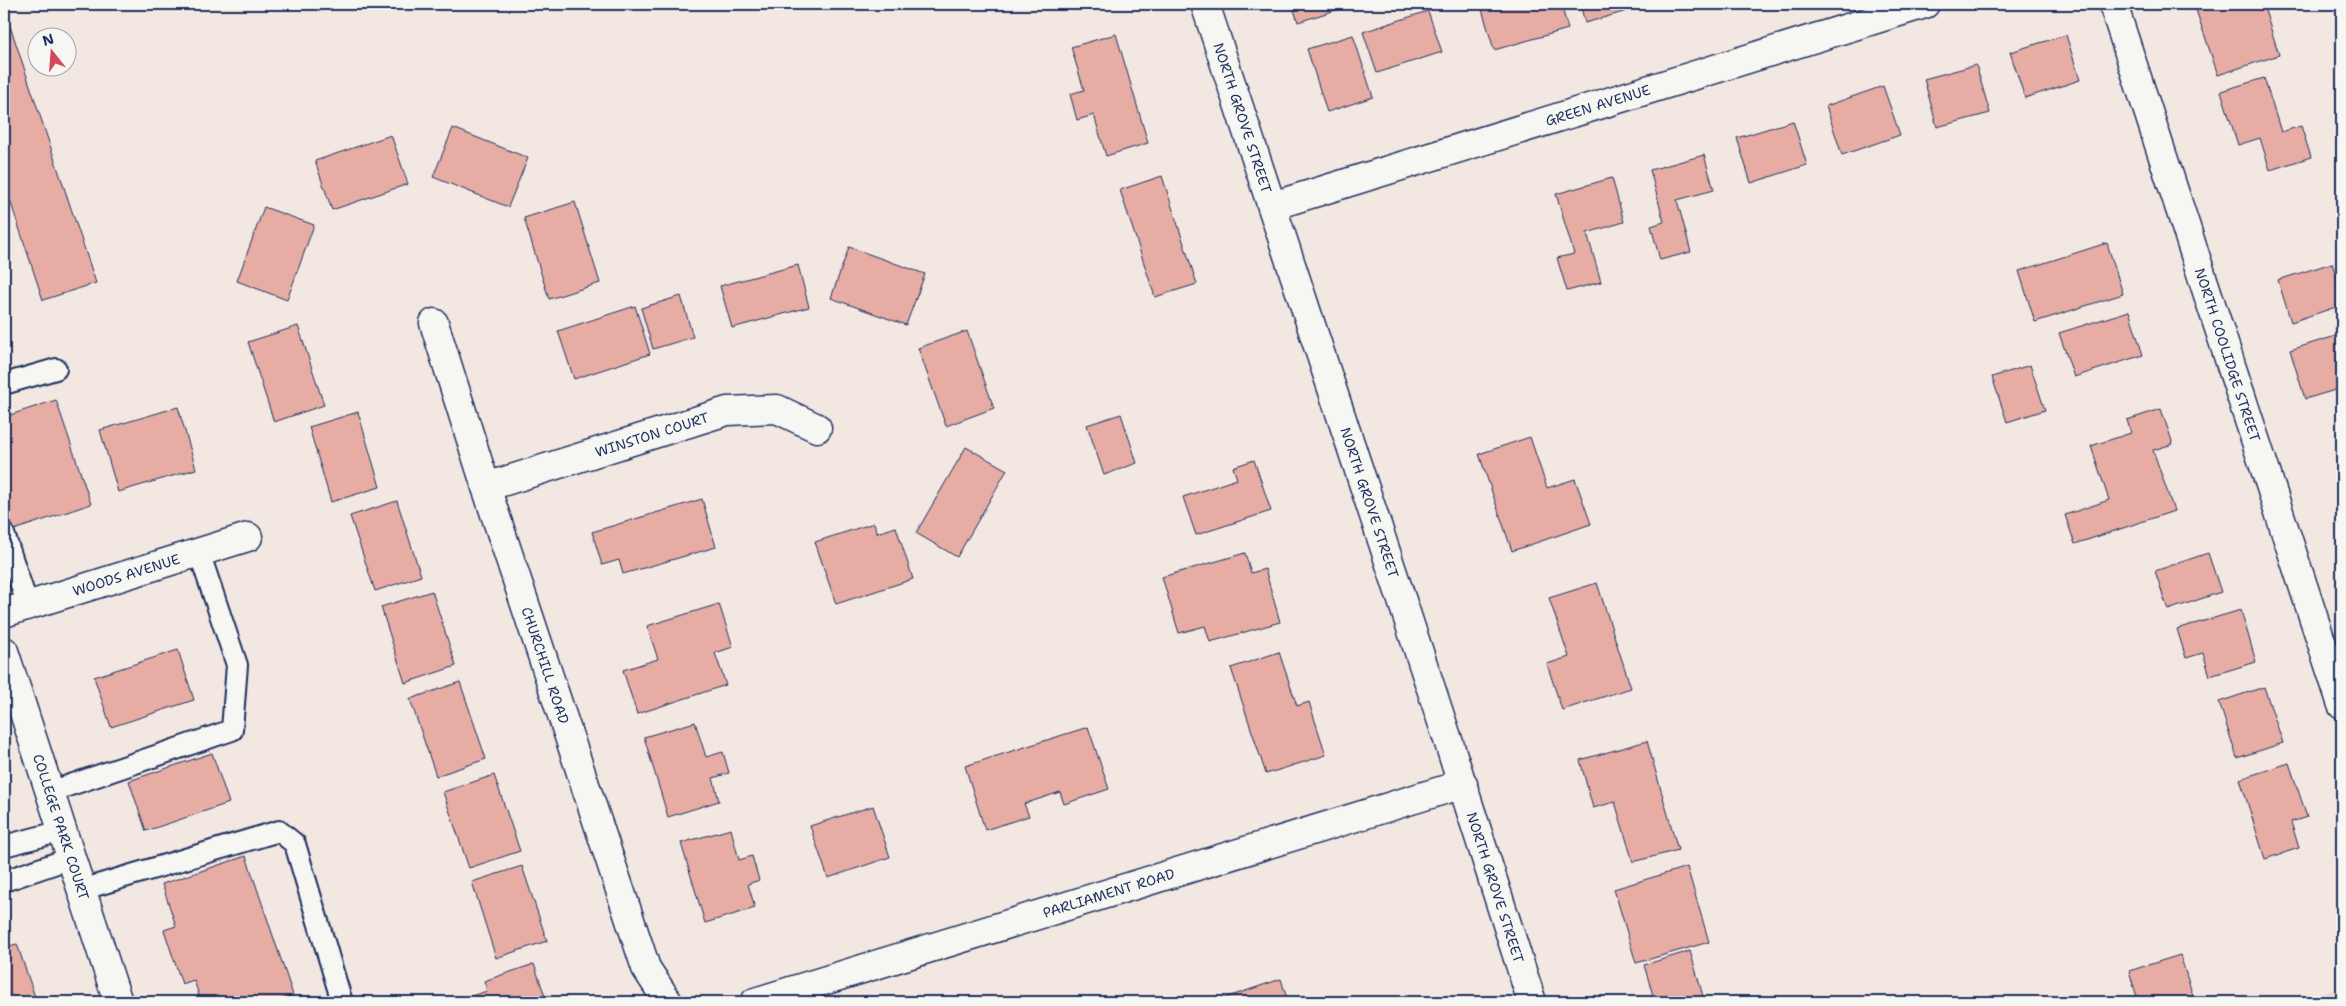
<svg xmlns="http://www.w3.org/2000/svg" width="2346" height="1006" viewBox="0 0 2346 1006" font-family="'Shantell Sans',sans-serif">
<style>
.built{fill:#efd6cf}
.building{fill:#e7ada4;stroke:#1b2f5e}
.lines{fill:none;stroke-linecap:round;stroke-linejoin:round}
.lane-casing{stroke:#1b2f5e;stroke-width:24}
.street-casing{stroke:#1b2f5e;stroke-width:31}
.lane{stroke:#f6f6f2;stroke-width:20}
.street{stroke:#f6f6f2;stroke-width:28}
.labels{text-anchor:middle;stroke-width:4;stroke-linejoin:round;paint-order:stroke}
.street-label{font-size:14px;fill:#1b2f5e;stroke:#f6f6f2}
</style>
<rect width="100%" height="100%" fill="#f3e7e2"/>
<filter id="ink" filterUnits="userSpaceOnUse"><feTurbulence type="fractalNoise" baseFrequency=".02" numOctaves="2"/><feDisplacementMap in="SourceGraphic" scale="10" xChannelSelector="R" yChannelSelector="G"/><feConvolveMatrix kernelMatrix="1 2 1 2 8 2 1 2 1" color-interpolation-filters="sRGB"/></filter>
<g filter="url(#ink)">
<polygon class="built" points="2342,987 2342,1002 2306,1002 2310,998"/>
<g class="building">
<polygon points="1292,4 1355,4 1298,22"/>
<polygon points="1489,4 1561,4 1568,29 1494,50 1481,6"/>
<polygon points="1580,4 1640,4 1641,7 1585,23"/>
<polygon points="2194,4 2243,4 2245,9 2263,4 2279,55 2218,75"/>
<polygon points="4,8 96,283 43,300 4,182"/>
<polygon points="1428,11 1442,52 1377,73 1363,32"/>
<polygon points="1116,34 1148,143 1106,156 1094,115 1077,120 1070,94 1084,90 1071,47"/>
<polygon points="1353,35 1373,97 1327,112 1307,49"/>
<polygon points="2066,35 2080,80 2025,98 2010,52"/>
<polygon points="1976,65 1990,113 1937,127 1924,79"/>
<polygon points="2264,78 2281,132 2301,126 2311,157 2270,170 2260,138 2238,145 2221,91"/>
<polygon points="1883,86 1900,135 1842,155 1826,106"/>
<polygon points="1793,121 1807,165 1751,183 1737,138"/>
<polygon points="453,128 528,158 508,207 433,177"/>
<polygon points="391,135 408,184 332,210 315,161"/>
<polygon points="1704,155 1714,190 1677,200 1691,252 1660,260 1651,226 1664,222 1650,170"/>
<polygon points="1162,176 1197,284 1155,297 1120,190"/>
<polygon points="1612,178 1624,222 1587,233 1601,282 1567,291 1557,258 1574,254 1556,194"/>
<polygon points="575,202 600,283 549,299 524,218"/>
<polygon points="264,207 314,225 287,300 237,281"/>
<polygon points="2107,243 2123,294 2035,322 2019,271"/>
<polygon points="849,247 925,274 906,325 831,298"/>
<polygon points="2332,263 2342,295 2342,305 2291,322 2278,280"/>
<polygon points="798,265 809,307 732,328 720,286"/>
<polygon points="681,296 693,337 653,349 641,308"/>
<polygon points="635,306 650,354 574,379 558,331"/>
<polygon points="2129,311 2143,355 2074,377 2059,333"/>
<polygon points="298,326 324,405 274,422 248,342"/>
<polygon points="967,331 994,408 946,426 918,348"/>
<polygon points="2342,334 2342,388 2305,399 2290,350"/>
<polygon points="2030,365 2045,410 2007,422 1992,377"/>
<polygon points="56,400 91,504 11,531 4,509 4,417"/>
<polygon points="178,407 196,469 118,492 100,430"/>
<polygon points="2161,409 2173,444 2153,450 2174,511 2075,544 2065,515 2109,500 2091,446 2131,433 2127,420"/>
<polygon points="358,412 380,487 331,502 309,427"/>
<polygon points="1121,414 1137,463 1104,475 1087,425"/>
<polygon points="1530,437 1547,488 1575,479 1591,524 1512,551 1479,454"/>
<polygon points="966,447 1007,470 957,557 916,533"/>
<polygon points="1254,460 1271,511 1196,535 1183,497 1237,479 1233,467"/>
<polygon points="702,499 716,547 623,574 619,560 602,565 592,532"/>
<polygon points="397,501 421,576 375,591 350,516"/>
<polygon points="874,523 877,533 896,527 913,579 836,604 815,542"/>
<polygon points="1245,553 1251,573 1265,569 1280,622 1210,642 1205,626 1179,633 1162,577"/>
<polygon points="2208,553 2221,592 2168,610 2155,571"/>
<polygon points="1597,583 1631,688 1562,710 1547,664 1569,657 1549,598"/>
<polygon points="432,591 456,666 405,683 381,607"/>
<polygon points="719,604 733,647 715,653 726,685 637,714 623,670 658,659 647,626"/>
<polygon points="2241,610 2256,662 2210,676 2203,653 2186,658 2177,629"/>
<polygon points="178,650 194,700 111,727 94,677"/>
<polygon points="1279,652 1297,706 1309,702 1326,755 1266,774 1231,668"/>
<polygon points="460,682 486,759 436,776 410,699"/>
<polygon points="2264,687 2283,743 2237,758 2219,702"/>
<polygon points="695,722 706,757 723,752 729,773 713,778 719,801 668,817 644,737"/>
<polygon points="1088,727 1109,789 1064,804 1060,792 1024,804 1029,816 985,830 965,766"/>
<polygon points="1647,741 1678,850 1633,862 1615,802 1593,808 1580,760"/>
<polygon points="212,753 229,803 146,831 129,781"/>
<polygon points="2289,763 2307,817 2291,822 2299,848 2265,859 2240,779"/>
<polygon points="494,775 520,851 469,868 443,792"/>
<polygon points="873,806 890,857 828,878 810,826"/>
<polygon points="731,829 739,860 752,856 759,880 748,884 755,908 705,923 681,843"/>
<polygon points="246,856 293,995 272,1002 201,1002 194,980 182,984 164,930 176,926 162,884"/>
<polygon points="522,866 547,941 496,958 472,882"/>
<polygon points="1687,867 1709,942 1636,963 1614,889"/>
<polygon points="4,943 5,947 17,944 35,997 23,1002 4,1002"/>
<polygon points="1690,951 1703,996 1682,1002 1655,1002 1644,965"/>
<polygon points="2180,955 2195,1002 2129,1002 2128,999 2137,997 2129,971"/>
<polygon points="534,964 547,1002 463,1002 462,999 487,991 484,981"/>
<polygon points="1281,979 1288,1002 1306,996 1308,1002 1213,1002"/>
</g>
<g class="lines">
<g class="lane-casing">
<g id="lane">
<polyline points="4,384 56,369"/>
<polyline points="4,534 28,606"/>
<polyline points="50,792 232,730 237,665 199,552"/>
<polyline points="4,846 62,831"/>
<polyline points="4,881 71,858"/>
<polyline points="81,890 279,831 295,844 342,1002"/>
</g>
</g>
<g class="street-casing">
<g id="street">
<path id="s1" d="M 1205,4 L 1447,737 L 1532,1002"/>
<path id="s2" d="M 2113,4 L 2342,705"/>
<path id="s3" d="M 1272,206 L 1925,4"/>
<path id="s4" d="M 434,323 L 486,487 L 646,968 L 668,1002"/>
<path id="s5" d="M 486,487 L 727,411 L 777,409 L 817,428"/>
<path id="s6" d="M 4,613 L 248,537"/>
<path id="s7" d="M 4,651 L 118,1002"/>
<path id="s8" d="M 755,1002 L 1463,784"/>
</g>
</g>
<use href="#lane" class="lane"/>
<use href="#street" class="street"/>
</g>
</g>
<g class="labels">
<g class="street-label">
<text dy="5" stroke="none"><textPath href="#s3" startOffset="341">GREEN AVENUE</textPath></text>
<text dy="5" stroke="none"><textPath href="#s1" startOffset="120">NORTH GROVE STREET</textPath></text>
<text dy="5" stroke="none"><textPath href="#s2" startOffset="369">NORTH COOLIDGE STREET</textPath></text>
<text dy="5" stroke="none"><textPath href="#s5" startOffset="174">WINSTON COURT</textPath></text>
<text dy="5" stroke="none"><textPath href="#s1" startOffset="525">NORTH GROVE STREET</textPath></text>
<text dy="5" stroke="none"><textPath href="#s6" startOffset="128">WOODS AVENUE</textPath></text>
<text dy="5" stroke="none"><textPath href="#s4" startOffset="360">CHURCHILL ROAD</textPath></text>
<text dy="5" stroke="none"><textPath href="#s7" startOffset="185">COLLEGE PARK COURT</textPath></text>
<text dy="5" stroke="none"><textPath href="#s1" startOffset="930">NORTH GROVE STREET</textPath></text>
<text dy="5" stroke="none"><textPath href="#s8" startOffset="370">PARLIAMENT ROAD</textPath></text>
</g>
</g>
<rect width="2346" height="1006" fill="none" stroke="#f6f6f2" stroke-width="20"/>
<rect x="10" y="10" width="2326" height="986" fill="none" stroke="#1b2f5e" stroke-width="2" filter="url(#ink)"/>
<g transform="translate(52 52) rotate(343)"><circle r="24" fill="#f6f6f2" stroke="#9ea6b7"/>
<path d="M0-4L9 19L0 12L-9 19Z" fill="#d1495b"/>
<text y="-8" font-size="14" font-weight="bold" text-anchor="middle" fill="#1b2f5e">N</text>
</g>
</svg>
